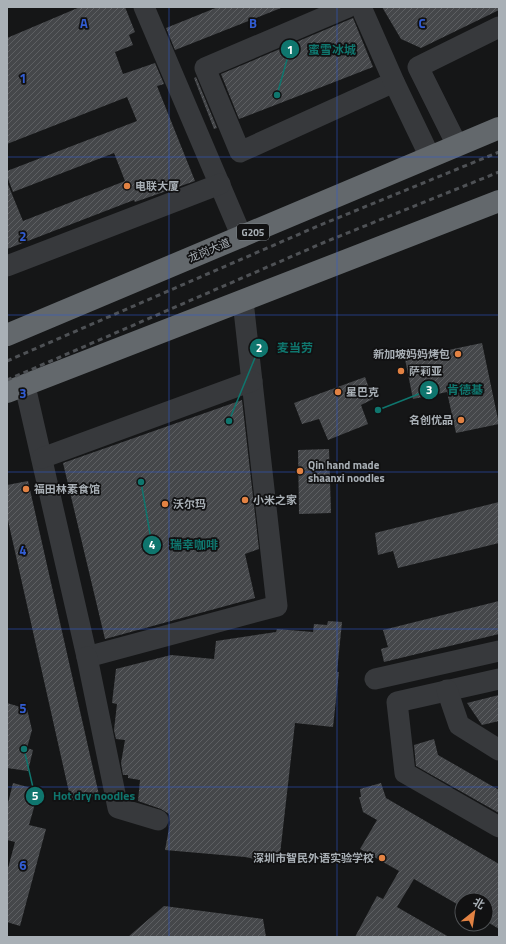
<svg xmlns="http://www.w3.org/2000/svg" width="506" height="944" viewBox="0 0 506 944" font-family="'Titillium Web','Noto Sans SC',sans-serif">
<style>
.building{fill:url(#building-hatch)}
.lines{fill:none;stroke-linecap:round;stroke-linejoin:round}
.minor{stroke:#37393c;stroke-width:21}
.highway{stroke:#63686c;stroke-width:22}
.rail{stroke:#4e5155;stroke-width:3;stroke-dasharray:5 4;stroke-linecap:butt}
.grid{fill:none;stroke:#325dd3;stroke-width:1;stroke-opacity:0.55}
.poi-dot{fill:#e28243;stroke:#111112;stroke-width:1.5}
.labels{text-anchor:middle;stroke-width:3.5;stroke-linejoin:round;paint-order:stroke}
.shield{fill:#111112;stroke:#7b8085;stroke-width:1}
.shield-label{font-size:10px;font-weight:bold;fill:#a9b0b6}
.poi-label{font-size:11px;font-weight:bold;fill:#a9b0b6;stroke:#111112;text-anchor:start}
.street-label{font-size:11px;fill:#a9b0b6;stroke:#111112}
.grid-label{font-size:13px;text-anchor:middle;font-weight:bold;fill:#325dd3;stroke:#111112;stroke-width:3.5;stroke-linejoin:round;paint-order:stroke}
.leader{fill:none;stroke:#0f766e;stroke-width:1.5}
.callout-dot{fill:#0f766e;stroke:#111112;stroke-width:1.5}
.mark-label{font-size:12px;text-anchor:middle;font-weight:bold;fill:#fff}
.callout-label{font-size:12px;text-anchor:middle;font-weight:bold;fill:#0f766e;stroke:#111112;stroke-width:3.5;stroke-linejoin:round;paint-order:stroke}
</style>
<defs>
<pattern id="building-hatch" width="6" height="6" patternUnits="userSpaceOnUse"><rect width="6" height="6" fill="#45474a"/><path d="M-1 1l2-2M0 6l6-6M5 7l2-2" fill="none" stroke="#5d5f62"/></pattern>
</defs>
<rect width="100%" height="100%" fill="#151617"/>
<g class="building">
<polygon points="80,7 125,7 135,32 129,35 133,45 115,52 123,74 155,63 164,84 157,86 195,181 135,202 134,200 7,249 7,182 23,221 125,181 114,153 13,192 7,176 7,171 137,121 127,97 7,144 7,38"/>
<polygon points="218,7 281,7 281,8 175,50 166,28"/>
<polygon points="382,7 499,7 499,10 421,48 401,39"/>
<polygon points="353,18 373,67 239,119 221,74"/>
<polygon points="196,77 217,128 214,129 194,78"/>
<polygon points="482,343 499,424 456,433 447,392 413,399 405,359"/>
<polygon points="365,377 373,399 361,405 368,424 328,440 319,419 302,424 294,403"/>
<polygon points="242,400 259,549 245,554 255,598 105,639 63,463"/>
<polygon points="329,449 331,513 299,514 298,450"/>
<polygon points="28,481 99,795 71,801 7,516 7,485"/>
<polygon points="499,502 499,543 398,568 393,551 378,555 375,533"/>
<polygon points="499,601 499,634 384,662 381,649 388,647 383,630"/>
<polygon points="328,621 342,622 337,672 339,672 333,727 295,723 279,863 255,861 255,859 245,857 165,850 170,823 169,814 161,809 138,801 140,780 128,778 128,775 123,775 121,763 125,740 116,739 114,730 117,704 112,703 116,669 171,655 214,659 216,641 276,632 277,629 313,632 314,624 327,625"/>
<polygon points="499,695 499,721 482,725 467,703"/>
<polygon points="7,703 27,709 32,730 27,748 33,750 28,771 7,768"/>
<polygon points="434,739 438,755 499,790 499,813 416,766 414,745"/>
<polygon points="13,783 39,790 29,825 46,829 20,926 7,922 7,872 15,842 7,840 7,807"/>
<polygon points="381,783 386,798 499,864 499,929 486,921 486,900 462,900 462,907 414,879 397,907 449,937 355,937 377,896 383,899 399,871 360,849 377,820 363,812 359,797 361,797 360,789"/>
<polygon points="164,906 263,919 266,937 128,937"/>
</g>
<g class="lines">
<g class="minor">
<polyline points="144,7 242,237"/>
<polyline points="348,7 205,68 240,152 394,82"/>
<polyline points="361,7 394,82 430,157"/>
<polyline points="457,145 418,67 499,27"/>
<polyline points="7,266 220,184"/>
<polyline points="25,386 87,657 277,606 243,301"/>
<polyline points="42,458 252,381"/>
<polyline points="87,657 118,808 158,820"/>
<polyline points="375,679 499,651"/>
<polyline points="499,679 397,702 405,773 499,827"/>
<polyline points="447,690 459,725 499,750"/>
</g>
<g class="highway">
<polyline points="7,335 499,128"/>
<polyline points="7,392 499,201"/>
</g>
<g class="rail">
<polyline points="7,361 318,226 499,152"/>
<polyline points="7,380 325,242 499,172"/>
</g>
</g>
<path class="grid" d="M 169,7 L 169,937M 337,7 L 337,937M 7,157 L 499,157M 7,315 L 499,315M 7,472 L 499,472M 7,629 L 499,629M 7,787 L 499,787"/>
<g class="poi-dot">
<circle cx="127" cy="186" r="4"/>
<circle cx="458" cy="354" r="4"/>
<circle cx="401" cy="371" r="4"/>
<circle cx="338" cy="392" r="4"/>
<circle cx="461" cy="420" r="4"/>
<circle cx="300" cy="471" r="4"/>
<circle cx="26" cy="489" r="4"/>
<circle cx="245" cy="500" r="4"/>
<circle cx="165" cy="504" r="4"/>
<circle cx="382" cy="858" r="4"/>
</g>
<g class="labels">
<rect class="shield" x="237" y="224" width="32" height="16" rx="3"/>
<g class="shield-label">
<text x="253" y="236">G205</text>
</g>
<g class="poi-label">
<text x="135" y="190">电联大厦</text>
<text x="450" y="358" text-anchor="end">新加坡妈妈烤包</text>
<text x="409" y="375">萨莉亚</text>
<text x="346" y="396">星巴克</text>
<text x="453" y="424" text-anchor="end">名创优品</text>
<text x="308" y="469">Qin hand made<tspan x="308" dy="13">shaanxi noodles</tspan></text>
<text x="34" y="493">福田林素食馆</text>
<text x="253" y="504">小米之家</text>
<text x="173" y="508">沃尔玛</text>
<text x="374" y="862" text-anchor="end">深圳市智民外语实验学校</text>
</g>
<g class="street-label">
<text transform="translate(209 250) rotate(-23)" y="4">龙岗大道</text>
</g>
</g>
<g class="grid-label">
<text x="84" y="28">A</text>
<text x="253" y="28">B</text>
<text x="422" y="28">C</text>
<text x="23" y="83">1</text>
<text x="23" y="241">2</text>
<text x="23" y="398">3</text>
<text x="23" y="555">4</text>
<text x="23" y="713">5</text>
<text x="23" y="870">6</text>
</g>
<path class="leader" d="M277 95L290 49M229 421L259 348M378 410L429 390M141 482L152 545M24 749L35 796"/>
<g class="callout-dot">
<circle cx="277" cy="95" r="4"/>
<circle cx="229" cy="421" r="4"/>
<circle cx="378" cy="410" r="4"/>
<circle cx="141" cy="482" r="4"/>
<circle cx="24" cy="749" r="4"/>
<circle cx="290" cy="49" r="10"/>
<circle cx="259" cy="348" r="10"/>
<circle cx="429" cy="390" r="10"/>
<circle cx="152" cy="545" r="10"/>
<circle cx="35" cy="796" r="10"/>
</g>
<g class="mark-label">
<text x="290" y="54">1</text>
<text x="259" y="352">2</text>
<text x="429" y="394">3</text>
<text x="152" y="549">4</text>
<text x="35" y="800">5</text>
</g>
<g class="callout-label">
<text x="332" y="54">蜜雪冰城</text>
<text x="295" y="352">麦当劳</text>
<text x="465" y="394">肯德基</text>
<text x="194" y="549">瑞幸咖啡</text>
<text x="94" y="800">Hot dry noodles</text>
</g>
<rect width="506" height="944" fill="none" stroke="#a9b0b6" stroke-width="16"/>
<g transform="translate(474 912) rotate(30)"><circle r="19" fill="#111112" stroke="#4e5154"/>
<path d="M0-3L7 15L0 10L-7 15Z" fill="#e28243"/>
<text y="-6" font-size="11" font-weight="bold" text-anchor="middle" fill="#a9b0b6">北</text>
</g>
</svg>
